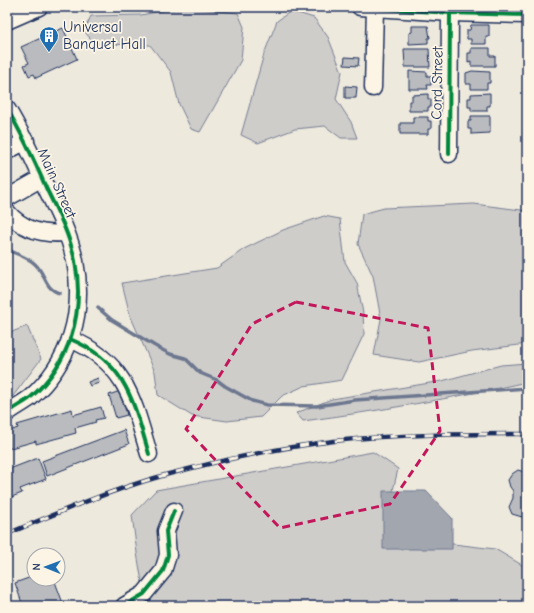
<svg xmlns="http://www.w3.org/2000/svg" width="534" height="613" viewBox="0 0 534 613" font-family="'Comic Neue',sans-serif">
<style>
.green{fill:#cfcdca;stroke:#757e94}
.water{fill:#a2a7af;stroke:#6c778f}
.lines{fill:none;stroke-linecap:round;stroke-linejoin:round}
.stream{stroke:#6c778f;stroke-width:3.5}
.building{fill:#babbbe;stroke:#1b2f5e}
.minor-casing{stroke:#1b2f5e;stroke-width:19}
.minor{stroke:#fcf5e5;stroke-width:16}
.rail-casing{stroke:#1b2f5e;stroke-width:4.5}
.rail{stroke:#fcf5e5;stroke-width:3;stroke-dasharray:9;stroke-linecap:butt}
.cycleway-casing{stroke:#fcf5e5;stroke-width:6}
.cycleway{stroke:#00873e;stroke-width:4}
.marked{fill:none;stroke:#c2185b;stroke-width:3;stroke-dasharray:8 5;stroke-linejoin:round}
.labels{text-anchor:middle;stroke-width:3.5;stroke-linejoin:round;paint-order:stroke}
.poi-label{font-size:15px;fill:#1b2f5e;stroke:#fcf5e5;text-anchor:start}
.street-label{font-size:15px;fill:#1b2f5e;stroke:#fcf5e5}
</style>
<rect width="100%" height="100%" fill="#eee9dd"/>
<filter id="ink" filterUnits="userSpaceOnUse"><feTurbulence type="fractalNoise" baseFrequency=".025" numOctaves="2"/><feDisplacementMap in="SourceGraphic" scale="8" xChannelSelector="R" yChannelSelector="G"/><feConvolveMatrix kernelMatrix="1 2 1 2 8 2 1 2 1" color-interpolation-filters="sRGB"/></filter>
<g filter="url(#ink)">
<g class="green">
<polygon points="183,7 238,13 244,27 241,60 200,132 191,129 179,104 171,72 150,45 95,44 84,31 91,16 141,15"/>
<polygon points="291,11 314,18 328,37 342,72 336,99 351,122 357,138 341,138 325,126 295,129 258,143 241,135 264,54 277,21"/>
<polygon points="474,204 521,210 527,213 527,344 472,351 419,362 374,355 381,319 373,276 358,244 362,214 384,208"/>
<polygon points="324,216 340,219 345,262 357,283 363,313 364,334 342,380 304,386 282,396 261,417 227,421 192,416 158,395 155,372 130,315 122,283 217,268 244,249 283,230"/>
<polygon points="27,326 41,359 7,404 7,334"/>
<path d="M 527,363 L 527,382 C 453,398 379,411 303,421 L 296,413 L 332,399 L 442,381 L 501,365 Z"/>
<polygon points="373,452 398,469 388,512 395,537 495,549 527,568 527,606 123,606 144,594 137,553 132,515 156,490"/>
</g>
<polygon class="water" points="383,491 426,491 452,518 452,549 383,549"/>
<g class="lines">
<g class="stream">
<path d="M 7,249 C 15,254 28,257 35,264 C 46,274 44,289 60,293"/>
<polyline points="98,308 112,320 155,346 170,354 185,358 200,373 217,380 225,386 252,401 267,405 317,406 355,400 527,388"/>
</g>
</g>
<g class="building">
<polygon points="471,25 489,25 489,37 486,37 486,44 471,44 471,39 467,39 467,30 470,30"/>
<polygon points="412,26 428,26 430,38 428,38 428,43 409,44 409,33 412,32"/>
<polygon points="63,28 77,59 36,78 34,74 29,76 24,65 29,63 21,47"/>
<polygon points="471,48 490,48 490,56 495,56 495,66 471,66 471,61 468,62 468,53 471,53"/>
<polygon points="404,49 429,49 430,67 405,67"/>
<polygon points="345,57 359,58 358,66 344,65"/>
<polygon points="409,71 427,72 427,76 431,76 431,85 427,85 428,89 409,89"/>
<polygon points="472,71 490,72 490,83 487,83 487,89 471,89 471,84 466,84 466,73"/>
<polygon points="345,86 357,87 356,98 345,98"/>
<polygon points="490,93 490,106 487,106 487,111 471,111 471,107 468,107 468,98 471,98 471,94"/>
<polygon points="428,94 428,99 431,99 431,107 428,107 428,111 409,111 409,101 412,101 412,95"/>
<polygon points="471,116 490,116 490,133 471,134 471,129 468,129 468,121 471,121"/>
<polygon points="413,117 428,117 428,121 431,121 431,129 428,129 428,134 400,134 400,123 413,123"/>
<polygon points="7,126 15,141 7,145"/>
<polygon points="98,378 99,383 90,386 88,382"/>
<polygon points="120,391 127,415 116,418 109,395"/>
<polygon points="101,407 104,418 95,420 96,422 75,428 76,433 36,444 36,441 7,449 7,432 18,428 17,425 72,409 73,415"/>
<polygon points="124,430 129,444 47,476 42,461"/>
<polygon points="38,458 46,479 20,489 22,493 9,498 7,492 7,470"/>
<polygon points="518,470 527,473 527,515 522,517 512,514 509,507 513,498 513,491 510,487 508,480 512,474"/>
<polygon points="34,576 34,579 54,579 64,606 23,606 15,583"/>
</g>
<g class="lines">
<g class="minor-casing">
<g id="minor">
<polyline points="360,7 450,13 527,15"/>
<polyline points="7,21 39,7"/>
<polyline points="373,88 375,8"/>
<path d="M 7,109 C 23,135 35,162 47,190 C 58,212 70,236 75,261 C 85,313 70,363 30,398 C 23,403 14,408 7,413"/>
<polyline points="7,151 26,141"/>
<polyline points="449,154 450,13"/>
<polyline points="7,198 42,178"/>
<path d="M 7,212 C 23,230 42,235 65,233"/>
<path d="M 70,339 C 126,362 133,400 149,454"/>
<polyline points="124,606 144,594 163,571 168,555 166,531 174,511"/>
</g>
</g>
<use href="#minor" class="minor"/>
<g class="rail-casing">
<path id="rail" d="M 7,534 C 59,512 111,490 165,475 C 221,460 277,448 334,441 C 398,434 463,434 527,434"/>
</g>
<use href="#rail" class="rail"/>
<g class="cycleway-casing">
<g id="cycleway">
<polyline points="360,7 450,13 527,15"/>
<path d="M 7,109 C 23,135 35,162 47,190 C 58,212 70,236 75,261 C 85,313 70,363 30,398 C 23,403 14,408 7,413"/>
<polyline points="449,154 450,13"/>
<path d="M 70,339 C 126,362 133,400 149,454"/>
<polyline points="124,606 144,594 163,571 168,555 166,531 174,511"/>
</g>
</g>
<use href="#cycleway" class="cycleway"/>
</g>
</g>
<path class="marked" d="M 296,302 L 428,328 L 440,431 L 390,504 L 280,528 L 186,429 L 252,324 Z"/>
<defs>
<g id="building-pin" transform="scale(1)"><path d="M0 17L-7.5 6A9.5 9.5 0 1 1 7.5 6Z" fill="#1f6fb2" stroke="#fcf5e5"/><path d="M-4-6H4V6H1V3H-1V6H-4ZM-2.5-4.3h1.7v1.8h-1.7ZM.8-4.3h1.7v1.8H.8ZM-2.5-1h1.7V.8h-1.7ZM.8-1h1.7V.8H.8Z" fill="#fff"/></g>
</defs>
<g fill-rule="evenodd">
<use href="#building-pin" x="49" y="36"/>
</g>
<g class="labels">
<g class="poi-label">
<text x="63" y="32">Universal<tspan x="63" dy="17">Banquet Hall</tspan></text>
</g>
<g class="street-label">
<text transform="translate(437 83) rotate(-89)" y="5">Cord Street</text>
<text transform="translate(57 183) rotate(66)" y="5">Main Street</text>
</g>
</g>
<rect width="534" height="613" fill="none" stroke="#fcf5e5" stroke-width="24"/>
<rect x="12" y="12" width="510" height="589" fill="none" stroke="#1b2f5e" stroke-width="1.5" filter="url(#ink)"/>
<g transform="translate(46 567) rotate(271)"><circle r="19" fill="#fcf5e5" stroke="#a2a6af"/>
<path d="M0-3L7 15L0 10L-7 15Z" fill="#1f6fb2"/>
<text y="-6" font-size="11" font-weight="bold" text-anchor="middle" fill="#1b2f5e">N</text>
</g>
</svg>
